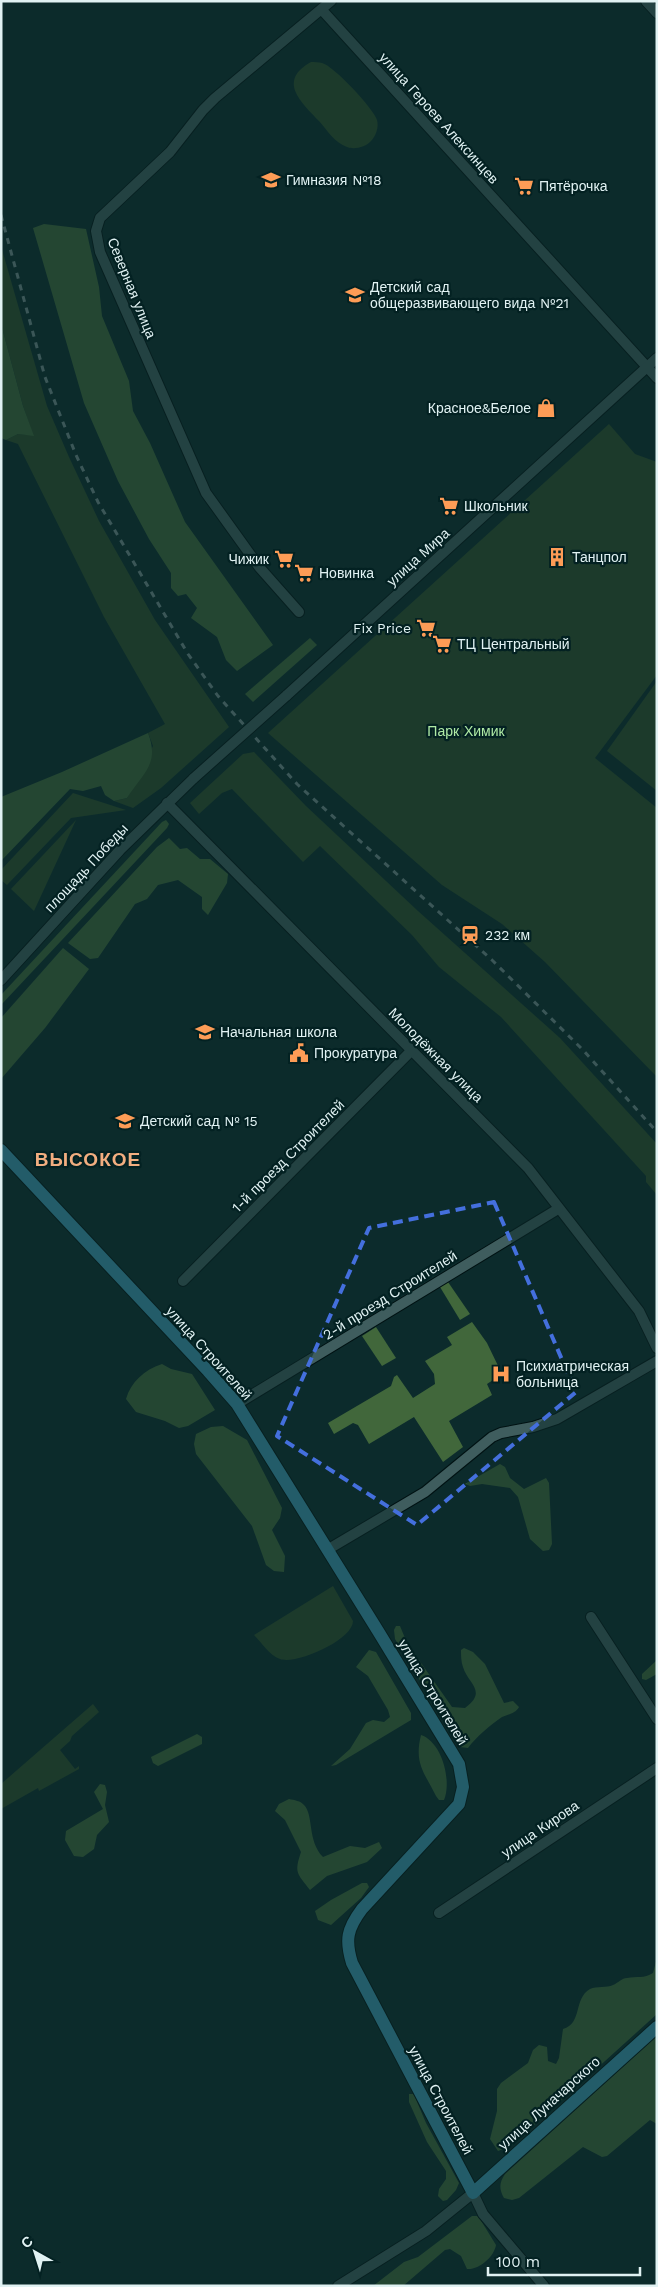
<svg xmlns="http://www.w3.org/2000/svg" width="658" height="2287" viewBox="0 0 658 2287" font-family="'Work Sans',sans-serif">
<style>
.green{fill:#2f4c2a}
.forest{fill:#41673b}
.lines{fill:none;stroke-linecap:round;stroke-linejoin:round}
.minor-casing{stroke:#001213;stroke-width:12}
.major-casing{stroke:#001213;stroke-width:14}
.minor{stroke:#3f5d5e;stroke-width:10}
.major{stroke:#3e97b3;stroke-width:12}
.rail{stroke:#738b8c;stroke-width:3;stroke-dasharray:6 6;stroke-linecap:butt}
.minor-bridge-casing{stroke:#001213;stroke-width:12;stroke-linecap:butt}
.minor-bridge{stroke:#3f5d5e;stroke-width:10}
.marked{fill:none;stroke:#446fdd;stroke-width:4;stroke-dasharray:10 6;stroke-linejoin:round}
.labels{text-anchor:middle;stroke-width:4.5;stroke-linejoin:round;paint-order:stroke}
.street-label{font-size:14px;fill:#e1f2f3;stroke:#032122}
.poi-label{font-size:14px;fill:#e1f2f3;stroke:#032122;text-anchor:start}
.park-label{font-size:14px;fill:#afeaa5;stroke:#032122}
.district-label{font-size:19px;font-weight:bold;letter-spacing:1px;fill:#f2ae80;stroke:#032122}
</style>
<rect width="100%" height="100%" fill="#0c2b2c"/>
<g class="green">
<path d="M 311,62 C 314,62 319,62 322,63 C 334,66 374,109 377,120 C 379,127 376,136 371,141 C 366,147 354,150 347,147 C 335,143 327,130 319,121 C 301,102 277,81 311,62 Z"/>
<polygon points="1,246 47,406 69,457 99,521 155,620 229,727 161,788 133,808 114,801 127,798 153,746 148,733 165,724 104,617 18,444 6,440 18,434 33,435 23,406 1,324"/>
<polygon points="609,424 635,454 657,462 657,675 595,758 657,808 657,1077 545,962 502,924 442,885 268,733"/>
<polygon points="657,681 657,791 607,751"/>
<polygon points="254,752 306,806 418,911 560,1038 657,1144 657,1195 646,1182 646,1176 501,1017 439,967 412,935 320,846 303,862 232,789 222,793 199,814 190,803 243,754"/>
<polygon points="73,793 126,810 71,818 7,885 1,880 1,870"/>
<polygon points="76,820 34,911 11,889"/>
<path d="M 333,1586 L 353,1621 C 353,1640 296,1665 280,1659 C 269,1655 262,1643 254,1635 Z"/>
<polygon points="93,1704 99,1712 72,1736 70,1741 60,1750 75,1769 79,1766 79,1769 39,1791 38,1788 1,1809 1,1784"/>
</g>
<g class="forest">
<polygon points="44,224 86,229 99,287 102,316 129,381 133,411 150,443 185,522 273,645 237,671 226,660 217,637 191,618 197,608 186,594 178,596 171,588 171,573 149,539 118,481 84,403 33,228"/>
<polygon points="1,324 23,406 34,436 18,434 6,440 1,438"/>
<polygon points="310,638 317,645 253,702 245,694"/>
<path d="M 148,733 C 160,764 143,773 127,798 L 114,801 L 105,795 L 101,786 L 83,791 L 70,789 L 1,861 L 1,797 L 62,772 Z"/>
<polygon points="166,820 169,824 167,828 1,1005 1,995 162,822"/>
<polygon points="169,838 180,849 187,848 200,859 210,859 228,874 227,883 208,915 202,909 202,897 178,880 158,885 147,899 135,904 98,958 90,959 68,943 157,847"/>
<polygon points="63,948 89,969 45,1028 1,1079 1,1018"/>
<polygon points="448,1282 470,1314 460,1320 440,1287"/>
<polygon points="472,1322 487,1343 502,1374 487,1384 492,1395 449,1421 463,1447 443,1462 414,1417 369,1444 358,1425 353,1423 334,1434 328,1423 391,1386 394,1377 397,1375 413,1398 435,1384 434,1374 425,1361 452,1345 447,1337"/>
<polygon points="376,1327 396,1358 382,1366 362,1336"/>
<path d="M 162,1364 L 171,1369 L 192,1374 L 215,1410 L 188,1426 L 179,1428 L 165,1421 L 136,1412 L 126,1399 C 131,1382 144,1370 162,1364 Z"/>
<polygon points="223,1426 247,1440 282,1508 280,1518 272,1530 285,1556 284,1572 274,1571 266,1565 252,1526 196,1454 194,1444 196,1434 211,1427"/>
<polygon points="500,1464 505,1467 510,1478 524,1489 546,1478 549,1483 552,1544 549,1550 543,1551 530,1539 518,1497 510,1488 482,1484 470,1486 465,1484"/>
<path d="M 396,1626 L 400,1626 L 407,1643 L 452,1707 L 465,1708 C 488,1691 468,1684 463,1667 C 461,1662 461,1655 461,1650 L 464,1648 L 473,1652 L 485,1664 L 504,1703 L 513,1701 L 519,1707 C 515,1714 508,1714 502,1717 C 490,1725 476,1737 468,1748 L 460,1747 L 395,1639 L 394,1630 Z"/>
<polygon points="369,1650 376,1652 411,1713 411,1720 336,1765 331,1766 350,1749 366,1723 373,1720 384,1722 390,1717 388,1710 368,1676 356,1667"/>
<polygon points="657,1660 657,1674 646,1680 642,1679 642,1674"/>
<polygon points="197,1734 202,1737 202,1744 158,1766 153,1763 151,1757"/>
<path d="M 421,1735 C 442,1742 452,1781 444,1800 L 439,1800 L 436,1796 C 424,1772 414,1763 421,1735 Z"/>
<polygon points="100,1784 105,1785 107,1792 105,1805 109,1822 97,1835 94,1849 83,1857 74,1856 65,1840 66,1831 103,1809 94,1792"/>
<path d="M 289,1799 C 294,1800 301,1801 304,1805 C 314,1815 307,1841 323,1857 L 350,1846 L 365,1848 L 379,1842 L 382,1848 L 367,1862 L 327,1876 L 310,1890 C 297,1873 294,1873 301,1852 L 285,1820 L 275,1811 L 279,1804 Z"/>
<polygon points="362,1883 367,1883 369,1887 361,1898 331,1925 318,1920 315,1911 331,1900"/>
<path d="M 657,1958 L 657,2014 L 511,2146 L 498,2151 L 490,2139 L 497,2111 L 497,2089 L 501,2083 L 528,2063 L 533,2050 L 539,2045 L 547,2047 L 548,2061 L 556,2064 L 559,2058 L 563,2029 C 583,2023 573,1999 590,1989 C 597,1986 607,1988 613,1985 C 618,1983 622,1978 627,1978 C 637,1976 644,1979 653,1973 Z"/>
<path d="M 657,2036 L 657,2124 L 650,2120 L 607,2156 L 602,2157 L 583,2147 L 519,2198 L 512,2200 L 504,2198 C 499,2189 499,2183 505,2174 Z"/>
<polygon points="409,2094 413,2094 415,2097 426,2123 459,2183 456,2190 447,2200 443,2201 438,2196 439,2189 446,2179 446,2171 427,2142 409,2102"/>
<path d="M 472,2216 L 477,2216 L 480,2219 L 496,2245 C 494,2257 479,2270 467,2269 L 461,2256 L 450,2249 L 445,2250 L 403,2286 L 373,2286 L 404,2262 L 418,2257 Z"/>
</g>
<g class="lines">
<g class="minor-casing">
<g id="minor">
<polyline points="646,1 657,13"/>
<polyline points="322,10 657,378"/>
<polyline points="299,612 260,568 206,493 100,252 96,231 100,218 170,152 203,110 215,98 331,1"/>
<polyline points="286,696 657,358"/>
<polyline points="167,803 528,1168 639,1311 657,1348"/>
<polyline points="1,980 120,850 194,778"/>
<polyline points="183,1281 412,1050"/>
<polyline points="237,1404 558,1209"/>
<polyline points="327,1550 425,1492 492,1437 501,1433 533,1427 557,1419 657,1361"/>
<polyline points="591,1617 657,1719"/>
<polyline points="439,1913 657,1768"/>
<polyline points="338,2286 426,2231 473,2193 483,2214 544,2286"/>
</g>
</g>
<g class="major-casing">
<path id="major" d="M 1,1150 L 208,1371 L 237,1404 L 378,1631 L 459,1764 L 463,1787 L 459,1804 L 362,1909 C 347,1929 345,1940 352,1963 L 473,2193 L 657,2027"/>
</g>
<use href="#minor" class="minor"/>
<use href="#major" class="major"/>
<polyline class="rail" points="1,215 45,377 76,455 98,502 188,654 218,696 297,784 493,961 582,1049 657,1132"/>
<g class="minor-bridge-casing">
<polyline id="minor-bridge" points="194,778 286,696"/>
</g>
<use href="#minor-bridge" class="minor-bridge"/>
</g>
<path d="M0 0H658V2287H0ZM 494,1202 L 576,1392 L 417,1525 L 277,1436 L 369,1228 Z" fill="#0c2b2c" fill-opacity=".55" fill-rule="evenodd"/>
<path class="marked" d="M 494,1202 L 576,1392 L 417,1525 L 277,1436 L 369,1228 Z"/>
<defs>
<g id="school-bare" transform="scale(1.5)"><path d="M0-5L7-2L0 1L-7-2ZM-4 1L0 2.5L4 1V4Q0 6-4 4Z" fill="#fd9c56" stroke="#032122" stroke-width="2.5" paint-order="stroke"/></g>
<g id="supermarket-bare" transform="scale(1.5)"><path d="M-6-5.5h2.5l.6 2H6L4.5 2H-2.5L-4.4-4H-6ZM-1.5 3.2a1.3 1.3 0 1 0 .1 0ZM3 3.2a1.3 1.3 0 1 0 .1 0Z" fill="#fd9c56" stroke="#032122" stroke-width="2.5" paint-order="stroke"/></g>
<g id="shop-bare" transform="scale(1.5)"><path d="M-5-2.5h2.3a2.7 3.5 0 0 1 5.4 0H5L5.5 6h-11ZM-1.5-2.5h3a1.5 2.3 0 0 0-3 0Z" fill="#fd9c56" stroke="#032122" stroke-width="2.5" paint-order="stroke"/></g>
<g id="building-bare" transform="scale(1.5)"><path d="M-4-6H4V6H1V3H-1V6H-4ZM-2.5-4.3h1.7v1.8h-1.7ZM.8-4.3h1.7v1.8H.8ZM-2.5-1h1.7V.8h-1.7ZM.8-1h1.7V.8H.8Z" fill="#fd9c56" stroke="#032122" stroke-width="2.5" paint-order="stroke"/></g>
<g id="station-bare" transform="scale(1.5)"><path d="M-3-6H3Q5-6 5-4V2Q5 4 3 4L4.5 6H3L1.5 4h-3L-3 6H-4.5L-3 4Q-5 4-5 2V-4Q-5-6-3-6ZM-3.5-4v3h7v-3ZM-3.5 1v1.5H-2V1ZM2 1v1.5H3.5V1Z" fill="#fd9c56" stroke="#032122" stroke-width="2.5" paint-order="stroke"/></g>
<g id="civic-bare" transform="scale(1.5)"><path d="M-.6-6.5H3V-4.5H.6V-3L4-1V1h2V6H-6V1h2V-1L-.6-3ZM-1.2 2.5V6h2.4V2.5Z" fill="#fd9c56" stroke="#032122" stroke-width="2.5" paint-order="stroke"/></g>
<g id="hospital-bare" transform="scale(1.5)"><path d="M-5-5h3v3.5h4V-5h3V5h-3V1.5h-4V5h-3Z" fill="#fd9c56" stroke="#032122" stroke-width="2.5" paint-order="stroke"/></g>
</defs>
<g fill-rule="evenodd">
<use href="#school-bare" x="271" y="180"/>
<use href="#supermarket-bare" x="524" y="186"/>
<use href="#school-bare" x="355" y="295"/>
<use href="#shop-bare" x="546" y="408"/>
<use href="#supermarket-bare" x="449" y="506"/>
<use href="#building-bare" x="557" y="557"/>
<use href="#supermarket-bare" x="284" y="559"/>
<use href="#supermarket-bare" x="304" y="573"/>
<use href="#supermarket-bare" x="426" y="628"/>
<use href="#supermarket-bare" x="442" y="644"/>
<use href="#station-bare" x="470" y="935"/>
<use href="#school-bare" x="205" y="1032"/>
<use href="#civic-bare" x="299" y="1053"/>
<use href="#school-bare" x="125" y="1121"/>
<use href="#hospital-bare" x="501" y="1374"/>
</g>
<g class="labels">
<g class="street-label">
<text transform="translate(439 118) rotate(48)" y="5">улица Героев Алексинцев</text>
<text transform="translate(132 288) rotate(68)" y="5">Северная улица</text>
<text transform="translate(418 557) rotate(-42)" y="5">улица Мира</text>
<text transform="translate(86 868) rotate(-47)" y="5">площадь Победы</text>
<text transform="translate(436 1055) rotate(45)" y="5">Молодёжная улица</text>
<text transform="translate(288 1156) rotate(-45)" y="5">1-й проезд Строителей</text>
<text transform="translate(390 1295) rotate(-32)" y="5">2-й проезд Строителей</text>
<text transform="translate(209 1353) rotate(48)" y="5">улица Строителей</text>
<text transform="translate(433 1692) rotate(59)" y="5">улица Строителей</text>
<text transform="translate(540 1829) rotate(-34)" y="5">улица Кирова</text>
<text transform="translate(441 2100) rotate(62)" y="5">улица Строителей</text>
<text transform="translate(549 2103) rotate(-42)" y="5">улица Луначарского</text>
</g>
<g class="poi-label">
<text x="286" y="185">Гимназия №18</text>
<text x="539" y="191">Пятёрочка</text>
<text x="370" y="292">Детский сад<tspan x="370" dy="16">общеразвивающего вида №21</tspan></text>
<text x="531" y="413" text-anchor="end">Красное&amp;Белое</text>
<text x="464" y="511">Школьник</text>
<text x="572" y="562">Танцпол</text>
<text x="269" y="564" text-anchor="end">Чижик</text>
<text x="319" y="578">Новинка</text>
<text x="411" y="633" text-anchor="end">Fix Price</text>
<text x="457" y="649">ТЦ Центральный</text>
<text x="485" y="940">232 км</text>
<text x="220" y="1037">Начальная школа</text>
<text x="314" y="1058">Прокуратура</text>
<text x="140" y="1126">Детский сад № 15</text>
<text x="516" y="1371">Психиатрическая<tspan x="516" dy="16">больница</tspan></text>
</g>
<g class="park-label">
<text x="466" y="736">Парк Химик</text>
</g>
<g class="district-label">
<text x="88" y="1166">ВЫСОКОЕ</text>
</g>
</g>
<rect width="658" height="2287" fill="none" stroke="#e1f2f3" stroke-width="5"/>
<g transform="translate(35 2252) rotate(321)" stroke="#032122" stroke-width="4" paint-order="stroke">
<path d="M0-4L9 19L0 12L-9 19Z" fill="#e1f2f3"/>
<text y="-8" font-size="14" font-weight="bold" text-anchor="middle" fill="#e1f2f3">С</text>
</g>
<path d="M488 2267v8h152v-8" fill="none" stroke="#e1f2f3" stroke-width="2.5"/>
<text x="496" y="2267" font-size="15" fill="#e1f2f3" stroke="#032122" stroke-width="4" paint-order="stroke">100 m</text>
</svg>
